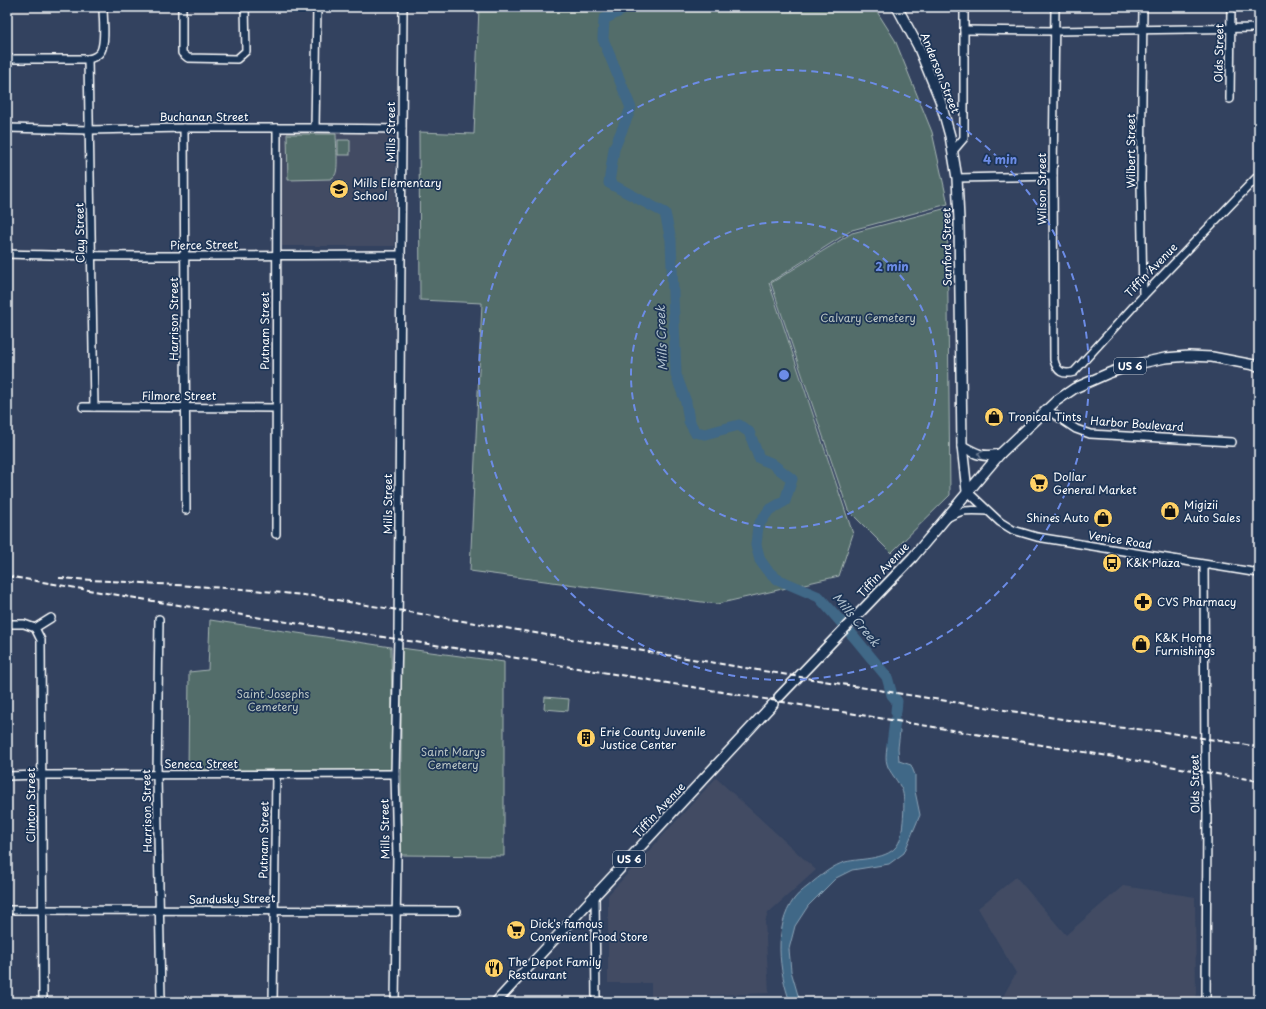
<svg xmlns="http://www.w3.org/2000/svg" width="1266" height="1009" viewBox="0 0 1266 1009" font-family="'Playpen Sans',sans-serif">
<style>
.built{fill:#424c64}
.green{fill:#526d6a;stroke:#a8b6b4}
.water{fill:#406887;stroke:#8ca4b7}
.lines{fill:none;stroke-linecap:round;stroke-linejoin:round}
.river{stroke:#406887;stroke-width:11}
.minor-casing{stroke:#fff;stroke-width:10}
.major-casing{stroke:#fff;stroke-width:12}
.minor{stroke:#1d3557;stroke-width:7}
.major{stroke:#1d3557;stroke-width:9}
.rail{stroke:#fff;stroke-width:2;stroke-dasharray:6 3;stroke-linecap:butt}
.oneway{stroke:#6c7c92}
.ring{fill:none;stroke:#6c8ce6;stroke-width:2;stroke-dasharray:7 5}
.labels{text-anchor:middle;stroke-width:3.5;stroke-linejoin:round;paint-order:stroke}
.shield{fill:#1d3557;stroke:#bbc2cd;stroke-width:1}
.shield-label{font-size:10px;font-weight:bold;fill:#fff}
.street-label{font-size:11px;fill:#fff;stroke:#1d3557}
.poi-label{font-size:11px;fill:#fff;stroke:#1d3557;text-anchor:start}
.park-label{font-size:11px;fill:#bac5c3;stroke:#1d3557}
.water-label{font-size:12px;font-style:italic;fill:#b3c3cf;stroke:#1d3557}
.centre{fill:#6c8ce6;stroke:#1d3557;stroke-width:2}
.ring-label{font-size:12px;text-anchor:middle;font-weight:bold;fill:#6c8ce6;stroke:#1d3557;stroke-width:3.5;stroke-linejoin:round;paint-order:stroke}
</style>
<rect width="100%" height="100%" fill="#33425f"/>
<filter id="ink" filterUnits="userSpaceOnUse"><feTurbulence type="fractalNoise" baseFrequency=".025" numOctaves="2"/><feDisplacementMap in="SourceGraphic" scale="8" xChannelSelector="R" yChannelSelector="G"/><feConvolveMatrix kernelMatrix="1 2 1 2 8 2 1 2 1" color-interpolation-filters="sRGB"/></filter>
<g filter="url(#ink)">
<g class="built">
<rect x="282" y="132" width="113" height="114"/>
<polygon points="716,778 816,870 768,913 765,922 769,993 690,996 689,1002 651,1002 651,983 608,983 608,895"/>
<polygon points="1016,877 1066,935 1123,886 1195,897 1196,1002 1000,1002 1016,973 978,908"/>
</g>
<g class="green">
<polygon points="479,7 682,10 682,7 874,7 895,40 932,132 948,204 852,230 769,283 853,534 839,576 717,604 470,571 482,303 420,300 419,132 474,134"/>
<path d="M 287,134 L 336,134 C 336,142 339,170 335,175 C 334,177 332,178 330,179 L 288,180 Z"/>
<rect x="338" y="140" width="12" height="15"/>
<polygon points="947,208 950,495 891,553 848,510 771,283 852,233"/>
<polygon points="210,620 391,647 393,770 188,772 189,672 208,670"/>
<polygon points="401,648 504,662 504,856 401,855"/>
<polygon points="545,697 569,699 568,711 544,709"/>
</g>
<path class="water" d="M 890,728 L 900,731 L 898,748 L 899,761 L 911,765 L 915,775 L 915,791 L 920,815 L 904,853 L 889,864 L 852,870 L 836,878 L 808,906 L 795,926 L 789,949 L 791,971 L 800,1002 L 790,1002 C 779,971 773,928 794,899 C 799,892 808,887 814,881 C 823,874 834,865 845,862 C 862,858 889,860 898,844 C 903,837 906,798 902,790 C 899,782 889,772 887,764 C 884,756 889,737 890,728 Z"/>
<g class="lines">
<g class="river">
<polyline points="628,7 604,19 603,39 631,108 614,149 609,183 665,213 671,240 676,375 686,402 689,421 695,432 705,434 739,425 749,432 759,458 771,463 792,479 785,501 769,510 758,526 756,545 760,560 767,570 777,579 819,597 855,638 887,677 892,695 897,701 896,712"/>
<polyline points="892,744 895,721"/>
</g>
<g class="minor-casing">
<g id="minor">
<polyline points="182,7 182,53 188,58 237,59 246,51 245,7"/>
<path d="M 1055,7 L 1053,176 L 1054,360 C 1057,372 1063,375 1074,372 L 1143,296 L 1259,175"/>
<polyline points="1143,7 1141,184 1143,296"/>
<polyline points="964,30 1055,31 1259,28"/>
<path d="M 7,59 L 88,59 C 93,58 98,56 101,51 C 106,40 103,19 103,7"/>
<polyline points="88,59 94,407"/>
<polyline points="1230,99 1231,7"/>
<polyline points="7,128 89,130 184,128 315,128 402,129"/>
<polyline points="184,128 186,510"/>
<polyline points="315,128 317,7"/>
<polyline points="953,151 964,138 964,7"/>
<polyline points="957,178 1053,176"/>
<path d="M 7,254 C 138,258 269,255 401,255"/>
<polyline points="83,407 276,408"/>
<polyline points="1046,409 1076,429 1090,434 1232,442"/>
<polyline points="967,491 1000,522 1013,530 1037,537 1259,573"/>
<path d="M 947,518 C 963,509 969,510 986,511"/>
<polyline points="276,534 277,128"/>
<polyline points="1204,565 1205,772 1207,811 1206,1002"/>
<polyline points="159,619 157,775 161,1002"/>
<polyline points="7,624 24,624 35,628"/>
<polyline points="35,628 41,640 43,1002"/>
<polyline points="35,628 51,618"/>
<polyline points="7,776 42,775 395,774"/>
<polyline points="595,895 596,1002"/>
<polyline points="7,910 457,911"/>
<polyline points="273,1002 276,775"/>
<polyline points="395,1002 397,857 395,774 398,635 403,7"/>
</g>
</g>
<g class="major-casing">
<g id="major">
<polyline points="897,7 918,46 940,100 950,136 957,178 959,220 962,446 967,491"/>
<path d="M 962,446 C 976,454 983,458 1000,454"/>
<polyline points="779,697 913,557 1000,454 1056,401 1075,388 1109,373 1132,365 1165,358 1189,356 1212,357 1259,366"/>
<polyline points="496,1002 773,704"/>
</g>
</g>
<use href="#minor" class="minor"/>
<use href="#major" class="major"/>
<g class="rail">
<polyline points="7,576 153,601 505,656 1259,781"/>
<polyline points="59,578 243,589 313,596 896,693 1113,727 1158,731 1259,747"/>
</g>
</g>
<defs><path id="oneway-chevron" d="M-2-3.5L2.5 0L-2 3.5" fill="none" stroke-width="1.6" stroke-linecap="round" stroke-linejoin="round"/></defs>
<use class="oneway" href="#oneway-chevron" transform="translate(980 454) rotate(-164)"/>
</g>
<g class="ring">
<circle cx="784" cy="375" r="153"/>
<circle cx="784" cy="375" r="305"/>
</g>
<defs>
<g id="school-disc" transform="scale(1)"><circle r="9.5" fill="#ffd166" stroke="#1d3557"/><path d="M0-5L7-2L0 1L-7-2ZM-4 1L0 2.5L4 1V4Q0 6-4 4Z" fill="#111"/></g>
<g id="shop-disc" transform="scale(1)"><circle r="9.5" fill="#ffd166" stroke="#1d3557"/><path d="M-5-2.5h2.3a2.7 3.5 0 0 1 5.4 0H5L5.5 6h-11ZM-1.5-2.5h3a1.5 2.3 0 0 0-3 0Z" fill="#111"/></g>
<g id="supermarket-disc" transform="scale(1)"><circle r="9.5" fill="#ffd166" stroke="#1d3557"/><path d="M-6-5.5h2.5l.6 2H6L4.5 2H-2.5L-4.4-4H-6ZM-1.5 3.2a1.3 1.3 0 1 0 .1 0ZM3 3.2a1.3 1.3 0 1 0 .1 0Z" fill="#111"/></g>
<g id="bus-disc" transform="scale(1)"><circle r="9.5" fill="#ffd166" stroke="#1d3557"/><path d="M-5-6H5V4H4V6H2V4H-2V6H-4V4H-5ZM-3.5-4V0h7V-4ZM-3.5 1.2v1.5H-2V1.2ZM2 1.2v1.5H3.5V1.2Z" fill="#111"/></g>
<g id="pharmacy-disc" transform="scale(1)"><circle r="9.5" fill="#ffd166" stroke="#1d3557"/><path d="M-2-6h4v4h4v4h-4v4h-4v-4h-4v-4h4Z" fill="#111"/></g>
<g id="building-disc" transform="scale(1)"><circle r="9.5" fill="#ffd166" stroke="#1d3557"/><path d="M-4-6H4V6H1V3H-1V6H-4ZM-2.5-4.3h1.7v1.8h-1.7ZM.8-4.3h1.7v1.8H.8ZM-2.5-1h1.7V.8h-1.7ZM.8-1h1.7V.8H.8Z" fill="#111"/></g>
<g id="restaurant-disc" transform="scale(1)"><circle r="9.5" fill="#ffd166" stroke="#1d3557"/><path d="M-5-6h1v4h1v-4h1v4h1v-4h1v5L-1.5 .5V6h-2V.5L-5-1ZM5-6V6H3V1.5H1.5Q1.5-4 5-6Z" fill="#111"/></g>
</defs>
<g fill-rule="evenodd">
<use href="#school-disc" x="339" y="189"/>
<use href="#shop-disc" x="994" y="417"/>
<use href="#supermarket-disc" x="1039" y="483"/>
<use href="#shop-disc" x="1170" y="511"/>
<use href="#shop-disc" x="1103" y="518"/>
<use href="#bus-disc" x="1112" y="563"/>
<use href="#pharmacy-disc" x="1143" y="602"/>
<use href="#shop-disc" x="1141" y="644"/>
<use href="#building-disc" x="586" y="738"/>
<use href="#supermarket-disc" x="516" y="930"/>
<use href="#restaurant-disc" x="494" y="968"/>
</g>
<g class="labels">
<g class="shield">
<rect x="1114" y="358" width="32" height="16" rx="3"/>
<rect x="613" y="851" width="32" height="16" rx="3"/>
</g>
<g class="shield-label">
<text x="1130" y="370">US 6</text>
<text x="629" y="863">US 6</text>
</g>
<g class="street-label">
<text transform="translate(1219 53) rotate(-89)" y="4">Olds Street</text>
<text transform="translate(940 73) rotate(68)" y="4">Anderson Street</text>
<text x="204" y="121">Buchanan Street</text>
<text transform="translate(391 132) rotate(-90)" y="4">Mills Street</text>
<text transform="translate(1131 151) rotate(-90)" y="4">Wilbert Street</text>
<text transform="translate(1042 189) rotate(-90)" y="4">Wilson Street</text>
<text transform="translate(80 233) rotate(-91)" y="4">Clay Street</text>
<text transform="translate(204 245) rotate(-1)" y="4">Pierce Street</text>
<text transform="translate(947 247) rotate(-91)" y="4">Sanford Street</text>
<text transform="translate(1151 270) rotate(-46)" y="4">Tiffin Avenue</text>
<text transform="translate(174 319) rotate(-90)" y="4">Harrison Street</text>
<text transform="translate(265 331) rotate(-90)" y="4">Putnam Street</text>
<text x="179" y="400">Filmore Street</text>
<text transform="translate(1137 424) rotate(4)" y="4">Harbor Boulevard</text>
<text transform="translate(388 504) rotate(-90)" y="4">Mills Street</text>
<text transform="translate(1120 540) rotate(9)" y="4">Venice Road</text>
<text transform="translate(883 570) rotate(-47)" y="4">Tiffin Avenue</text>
<text x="201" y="768">Seneca Street</text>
<text transform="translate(1195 784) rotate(-91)" y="4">Olds Street</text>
<text transform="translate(31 805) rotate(-90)" y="4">Clinton Street</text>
<text transform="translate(659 810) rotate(-47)" y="4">Tiffin Avenue</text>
<text transform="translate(147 811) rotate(-91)" y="4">Harrison Street</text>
<text transform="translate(385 829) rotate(-91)" y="4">Mills Street</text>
<text transform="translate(264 840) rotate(-89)" y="4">Putnam Street</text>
<text transform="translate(232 899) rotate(-1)" y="4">Sandusky Street</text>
</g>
<g class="poi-label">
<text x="353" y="187">Mills Elementary<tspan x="353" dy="13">School</tspan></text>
<text x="1008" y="421">Tropical Tints</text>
<text x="1053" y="481">Dollar<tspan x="1053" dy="13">General Market</tspan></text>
<text x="1184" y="509">Migizii<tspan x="1184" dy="13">Auto Sales</tspan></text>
<text x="1089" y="522" text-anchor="end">Shines Auto</text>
<text x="1126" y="567">K&amp;K Plaza</text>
<text x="1157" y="606">CVS Pharmacy</text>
<text x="1155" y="642">K&amp;K Home<tspan x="1155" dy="13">Furnishings</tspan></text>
<text x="600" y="736">Erie County Juvenile<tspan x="600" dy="13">Justice Center</tspan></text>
<text x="530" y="928">Dick's famous<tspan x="530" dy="13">Convenient Food Store</tspan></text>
<text x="508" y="966">The Depot Family<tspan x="508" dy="13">Restaurant</tspan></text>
</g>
<g class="park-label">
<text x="868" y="322">Calvary Cemetery</text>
<text x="273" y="698">Saint Josephs<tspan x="273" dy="13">Cemetery</tspan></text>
<text x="453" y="756">Saint Marys<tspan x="453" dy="13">Cemetery</tspan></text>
</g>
<g class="water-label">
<text transform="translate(662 338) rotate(-92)" y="4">Mills Creek</text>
<text transform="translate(856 620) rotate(50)" y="4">Mills Creek</text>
</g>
</g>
<circle cx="784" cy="375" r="6" class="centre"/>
<g class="ring-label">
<text x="1000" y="164">4 min</text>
<text x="892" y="271">2 min</text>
</g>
<rect width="1266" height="1009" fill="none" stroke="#1d3557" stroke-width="24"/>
<rect x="12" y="12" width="1242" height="985" fill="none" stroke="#fff" stroke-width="1.5" filter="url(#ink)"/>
</svg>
